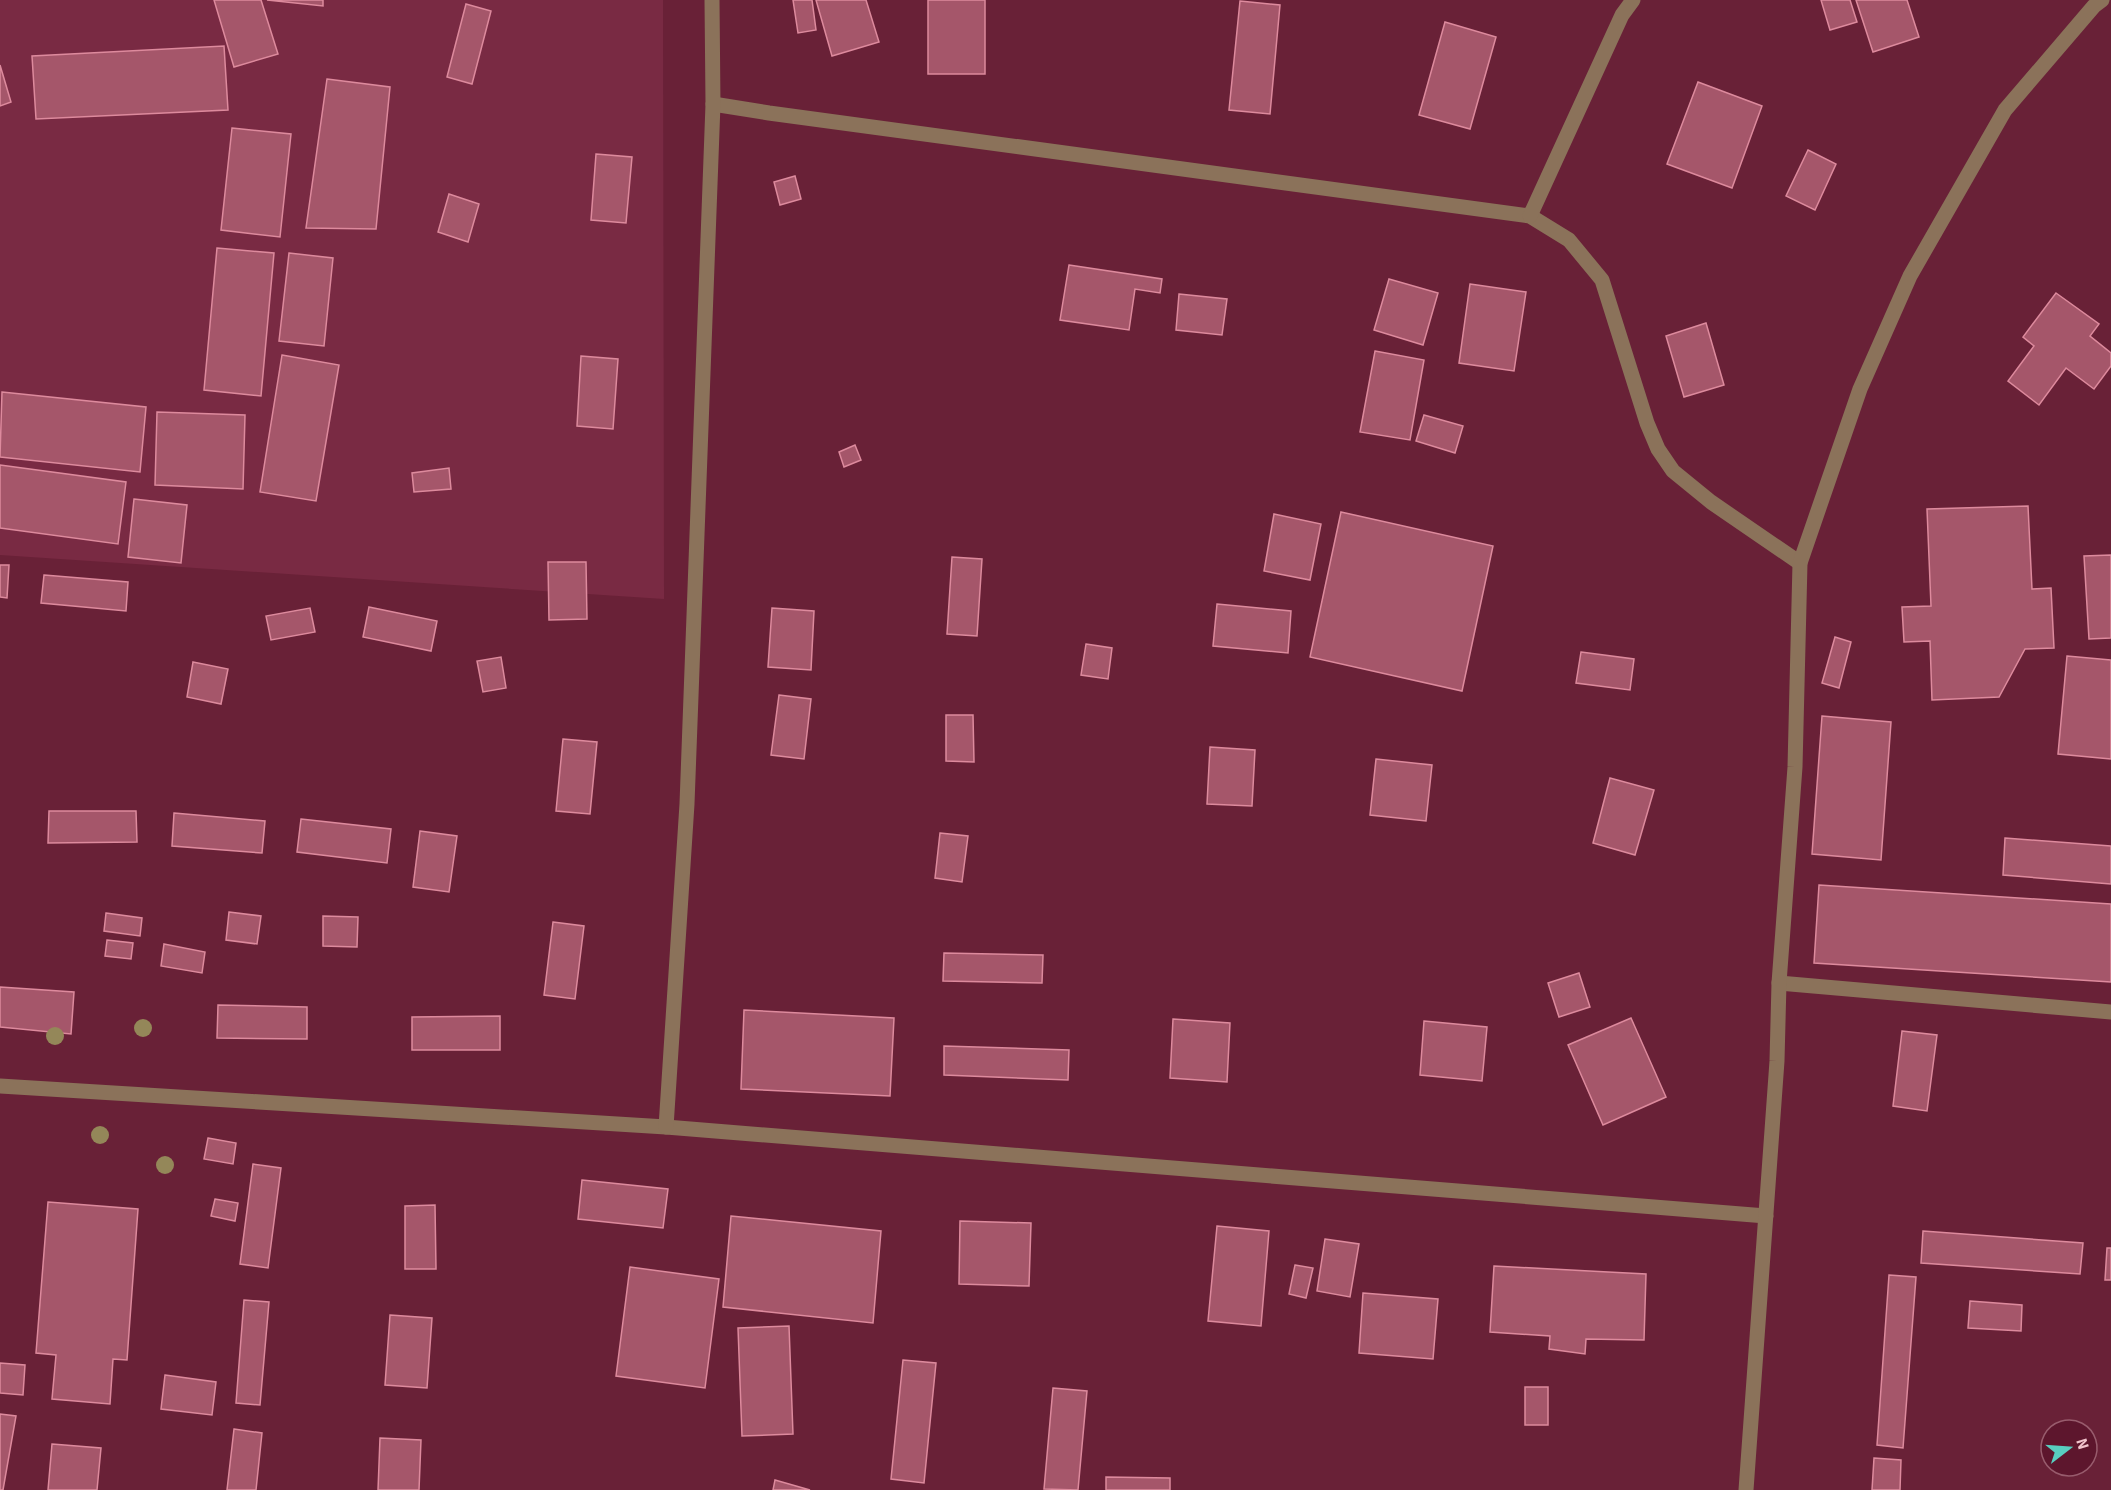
<svg xmlns="http://www.w3.org/2000/svg" width="2111" height="1490" viewBox="0 0 2111 1490" font-family="'Source Sans 3',sans-serif">
<style>
.built{fill:#792a43}
.building{fill:#a5566a;stroke:#dd8a9d;stroke-width:1.5}
.lines{fill:none;stroke-linecap:round;stroke-linejoin:round}
.minor{stroke:#8b725a;stroke-width:15}
.tree{fill:#948759}
</style>
<rect width="100%" height="100%" fill="#692137"/>
<polygon class="built" points="0,0 663,0 664,599 0,555"/>
<g class="building">
<polygon points="214,0 261,0 278,54 234,67"/>
<polygon points="267,0 323,0 323,6"/>
<polygon points="793,0 812,0 816,30 798,33"/>
<polygon points="816,0 866,0 879,42 832,56"/>
<rect x="928" y="0" width="57" height="74"/>
<polygon points="1821,0 1850,0 1857,22 1830,30"/>
<polygon points="1856,0 1907,0 1919,37 1873,52"/>
<polygon points="1240,1 1280,5 1270,114 1229,110"/>
<polygon points="466,4 491,11 472,84 447,77"/>
<polygon points="1445,22 1496,37 1470,129 1419,115"/>
<polygon points="224,46 228,110 36,119 32,56"/>
<polygon points="0,65 11,102 0,106"/>
<polygon points="327,79 390,87 376,229 306,228"/>
<polygon points="1698,82 1762,106 1732,188 1667,164"/>
<polygon points="232,128 291,134 280,237 221,230"/>
<polygon points="1808,150 1836,164 1815,210 1786,196"/>
<polygon points="596,154 632,157 626,223 591,220"/>
<polygon points="795,176 801,199 780,205 774,182"/>
<polygon points="449,194 479,204 468,242 438,232"/>
<polygon points="217,248 274,253 261,396 204,390"/>
<polygon points="289,253 333,258 324,346 279,341"/>
<polygon points="1069,265 1162,279 1160,293 1135,289 1129,330 1060,320"/>
<polygon points="1389,279 1438,293 1423,345 1374,330"/>
<polygon points="1470,284 1526,292 1514,371 1459,363"/>
<polygon points="2056,293 2099,324 2090,336 2111,353 2111,366 2094,389 2066,368 2039,405 2008,381 2034,346 2023,337"/>
<polygon points="1179,294 1227,299 1222,335 1176,330"/>
<polygon points="1706,323 1724,385 1684,397 1666,336"/>
<polygon points="1375,351 1424,360 1410,440 1360,432"/>
<polygon points="282,355 339,365 316,501 260,492"/>
<polygon points="581,356 618,359 613,429 577,426"/>
<polygon points="2,392 146,407 140,472 0,457"/>
<polygon points="157,412 245,415 243,489 155,485"/>
<polygon points="1424,415 1463,426 1455,453 1416,441"/>
<polygon points="855,445 861,460 844,467 839,452"/>
<polygon points="0,465 126,482 118,544 0,528"/>
<polygon points="449,468 451,489 414,492 412,473"/>
<polygon points="134,499 187,505 181,563 128,557"/>
<polygon points="2028,506 2032,589 2051,588 2054,648 2025,649 1999,697 1932,700 1930,641 1904,642 1902,607 1931,606 1927,509"/>
<polygon points="1341,512 1493,546 1462,691 1310,657"/>
<polygon points="1274,514 1321,524 1310,580 1264,571"/>
<polygon points="2111,555 2111,638 2089,639 2084,556"/>
<polygon points="952,557 982,559 977,636 947,634"/>
<polygon points="548,562 586,562 587,619 549,620"/>
<polygon points="0,565 9,565 7,598 0,597"/>
<polygon points="44,575 128,582 126,611 41,603"/>
<polygon points="1217,604 1291,611 1288,653 1213,646"/>
<polygon points="369,607 437,621 431,651 363,637"/>
<polygon points="310,608 315,632 271,640 266,616"/>
<polygon points="772,608 814,611 811,670 768,667"/>
<polygon points="1835,637 1851,642 1839,688 1822,683"/>
<polygon points="1086,644 1112,648 1108,679 1081,675"/>
<polygon points="1581,652 1634,659 1630,690 1576,683"/>
<polygon points="2067,656 2111,660 2111,759 2058,754"/>
<polygon points="501,657 506,688 483,692 477,661"/>
<polygon points="193,662 228,669 221,704 187,697"/>
<polygon points="779,695 811,699 804,759 771,755"/>
<polygon points="946,715 973,715 974,762 946,761"/>
<polygon points="1822,716 1891,722 1881,860 1812,854"/>
<polygon points="563,739 597,742 590,814 556,811"/>
<polygon points="1210,747 1255,750 1252,806 1207,804"/>
<polygon points="1376,759 1432,765 1426,821 1370,815"/>
<polygon points="1610,778 1654,790 1635,855 1593,843"/>
<polygon points="49,811 136,811 137,842 48,843"/>
<polygon points="174,813 265,821 262,853 172,846"/>
<polygon points="301,819 391,829 387,863 297,852"/>
<polygon points="420,831 457,836 449,892 413,887"/>
<polygon points="940,833 968,836 962,882 935,878"/>
<polygon points="2005,838 2111,846 2111,884 2003,875"/>
<polygon points="1819,885 2111,904 2111,982 1814,963"/>
<polygon points="229,912 261,916 257,944 226,940"/>
<polygon points="106,913 142,918 140,936 104,931"/>
<polygon points="323,916 358,917 357,947 323,946"/>
<polygon points="553,922 584,926 575,999 544,995"/>
<polygon points="107,940 133,943 131,959 105,956"/>
<polygon points="164,944 205,952 202,973 161,966"/>
<polygon points="944,953 1043,955 1042,983 943,981"/>
<polygon points="1579,973 1590,1007 1559,1017 1548,983"/>
<polygon points="0,987 74,992 71,1034 0,1027"/>
<polygon points="218,1005 307,1007 307,1039 217,1038"/>
<polygon points="744,1010 894,1018 890,1096 741,1089"/>
<polygon points="500,1016 500,1050 412,1050 412,1017"/>
<polygon points="1631,1018 1666,1097 1603,1125 1568,1045"/>
<polygon points="1173,1019 1230,1023 1227,1082 1170,1078"/>
<polygon points="1424,1021 1487,1027 1482,1081 1420,1075"/>
<polygon points="1902,1031 1937,1035 1927,1111 1893,1106"/>
<polygon points="944,1046 1069,1050 1068,1080 944,1075"/>
<polygon points="208,1138 236,1143 233,1164 204,1159"/>
<polygon points="253,1164 281,1168 268,1268 240,1264"/>
<polygon points="582,1180 668,1189 663,1228 578,1219"/>
<polygon points="215,1199 238,1203 235,1221 211,1216"/>
<polygon points="48,1202 138,1209 127,1360 113,1359 110,1404 52,1399 56,1355 36,1353"/>
<polygon points="435,1205 436,1269 405,1269 405,1206"/>
<polygon points="731,1216 881,1231 873,1323 723,1307"/>
<polygon points="960,1221 1031,1223 1029,1286 959,1284"/>
<polygon points="1217,1226 1269,1231 1261,1326 1208,1321"/>
<polygon points="1923,1231 2083,1243 2080,1274 1921,1263"/>
<polygon points="1325,1239 1359,1244 1350,1297 1317,1291"/>
<polygon points="2107,1248 2111,1248 2111,1280 2105,1280"/>
<polygon points="1295,1265 1313,1268 1306,1298 1289,1294"/>
<polygon points="1494,1266 1646,1274 1644,1340 1586,1339 1585,1354 1549,1349 1550,1336 1490,1332"/>
<polygon points="630,1267 719,1279 705,1388 616,1376"/>
<polygon points="1889,1275 1916,1277 1903,1448 1877,1445"/>
<polygon points="1363,1293 1438,1299 1433,1359 1359,1353"/>
<polygon points="244,1300 269,1302 260,1405 236,1403"/>
<polygon points="1970,1301 2022,1305 2021,1331 1968,1328"/>
<polygon points="390,1315 432,1318 427,1388 385,1385"/>
<polygon points="789,1326 793,1434 742,1436 738,1328"/>
<polygon points="903,1360 936,1363 924,1483 891,1479"/>
<polygon points="0,1363 25,1365 23,1395 0,1393"/>
<polygon points="165,1375 216,1382 212,1415 161,1409"/>
<rect x="1525" y="1387" width="23" height="38"/>
<polygon points="1053,1388 1087,1391 1078,1490 1044,1489"/>
<polygon points="0,1414 16,1416 3,1490 0,1490"/>
<polygon points="234,1429 262,1433 256,1490 227,1490"/>
<polygon points="380,1438 421,1440 419,1490 378,1490"/>
<polygon points="52,1444 101,1448 97,1490 48,1490"/>
<polygon points="1874,1458 1901,1460 1900,1490 1872,1490"/>
<polygon points="1106,1477 1170,1478 1170,1490 1106,1490"/>
<polygon points="775,1480 810,1490 773,1490"/>
</g>
<g class="lines">
<g class="minor">
<polyline points="713,104 769,113 1530,216 1569,240 1602,280 1647,423 1658,449 1673,471 1711,502 1800,563"/>
<polyline points="1530,216 1622,15 1633,0"/>
<polyline points="1779,983 2111,1012"/>
<polyline points="0,1086 666,1127 1766,1216"/>
<polyline points="666,1127 687,804 713,104 712,0"/>
<polyline points="1746,1490 1777,1061 1779,983 1795,767 1800,563 1860,389 1910,276 2005,110 2094,6 2102,0"/>
</g>
</g>
<g class="tree">
<circle cx="143" cy="1028" r="9"/>
<circle cx="55" cy="1036" r="9"/>
<circle cx="100" cy="1135" r="9"/>
<circle cx="165" cy="1165" r="9"/>
</g>
<g transform="translate(2069 1448) rotate(73)"><circle r="28" fill="#5d162d" stroke="#985c6d" stroke-width="1.5"/>
<path d="M0-4.5L10 22L0 15L-10 22Z" fill="#58cec0"/>
<text y="-9" font-size="16" font-weight="bold" text-anchor="middle" fill="#f1c4cd">N</text>
</g>
</svg>
